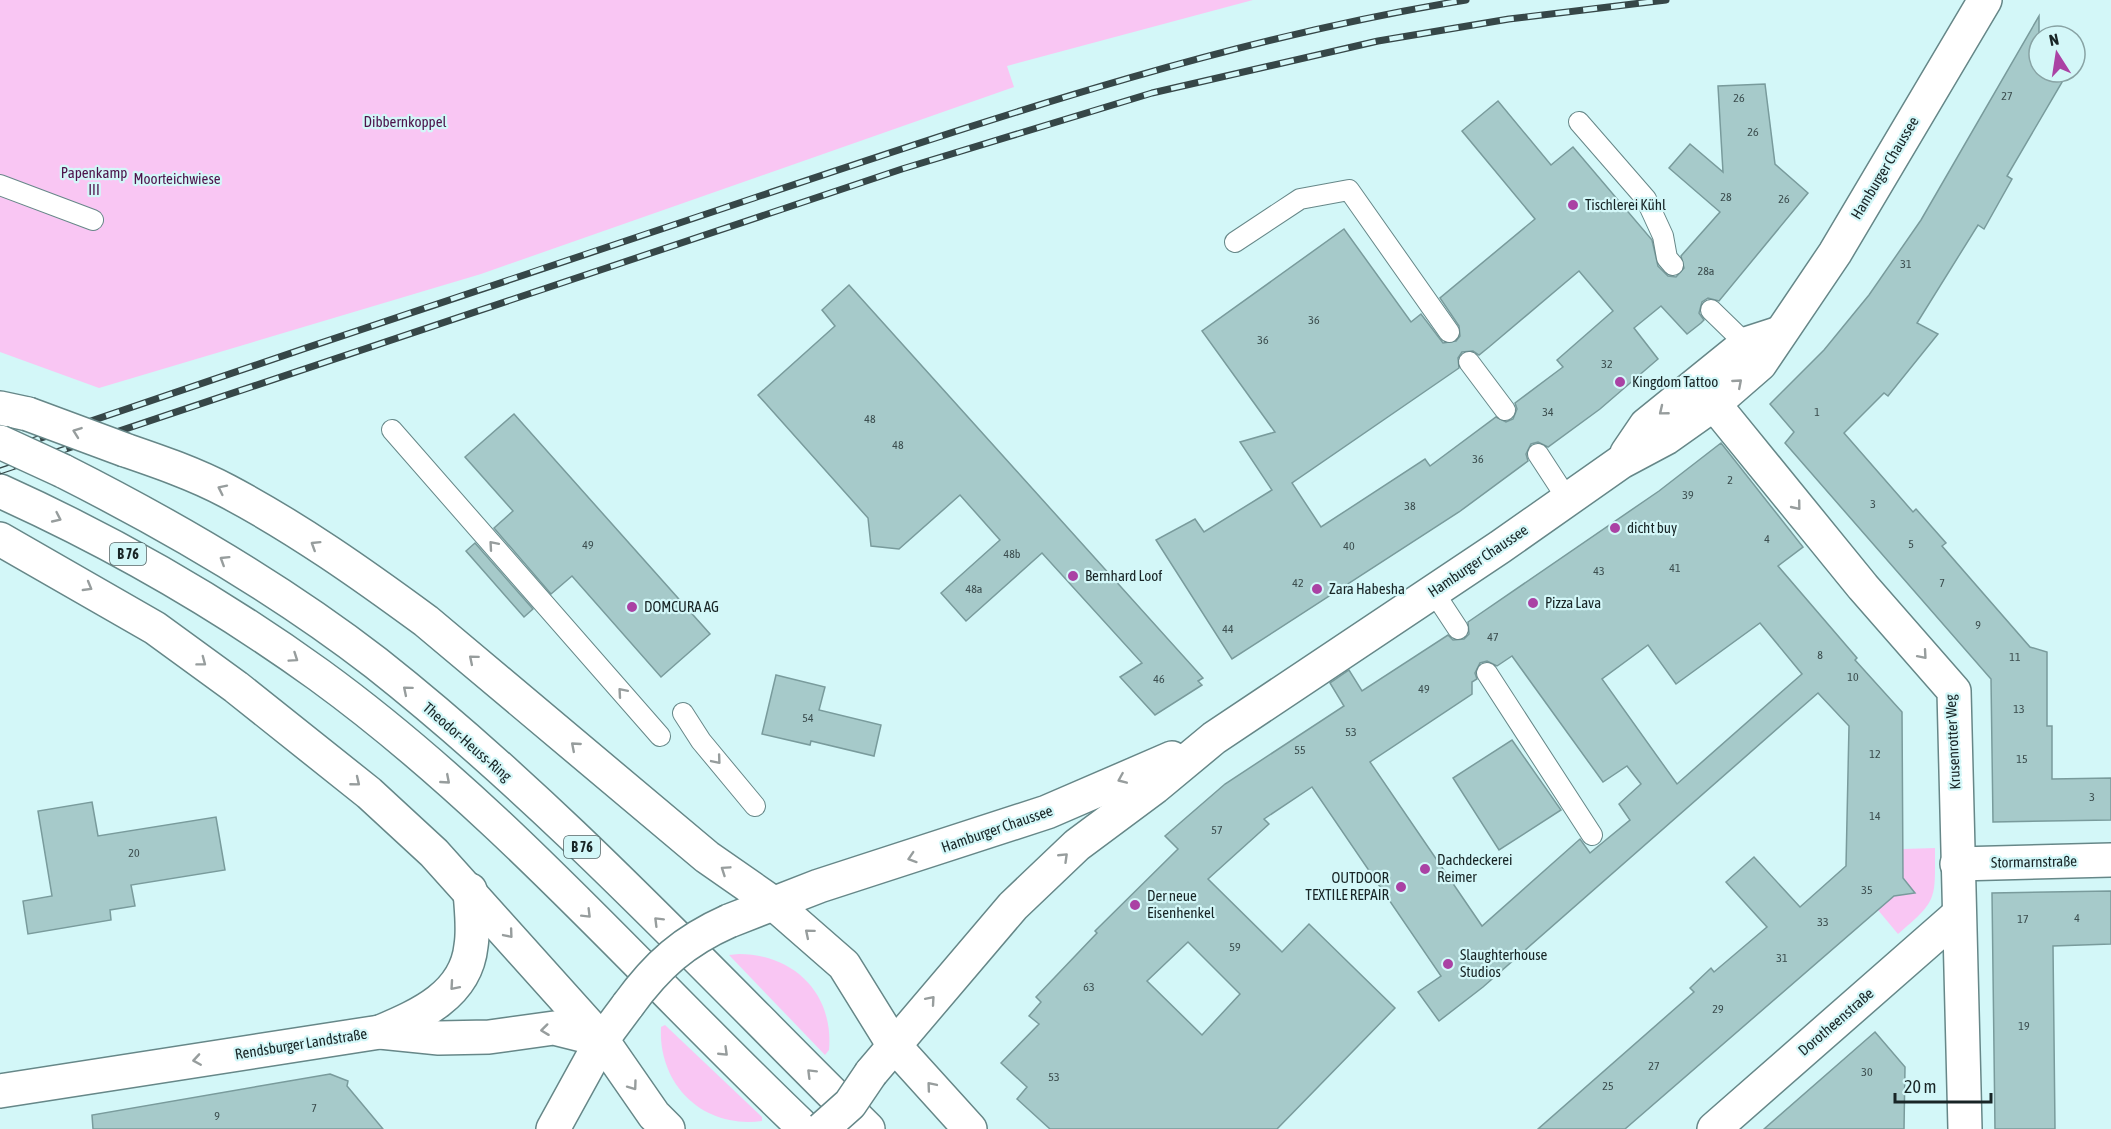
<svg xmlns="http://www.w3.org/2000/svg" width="2111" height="1129" viewBox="0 0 2111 1129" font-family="'Asap Condensed',sans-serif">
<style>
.green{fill:#f9c6f3}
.building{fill:#a6caca;stroke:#799b9c;stroke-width:1.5;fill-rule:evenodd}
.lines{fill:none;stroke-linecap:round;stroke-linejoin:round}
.service-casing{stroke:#668788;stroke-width:22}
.minor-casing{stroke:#668788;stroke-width:36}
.secondary-casing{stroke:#668788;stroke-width:36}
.trunk-casing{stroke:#668788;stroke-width:36}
.service{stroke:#fff;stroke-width:20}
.minor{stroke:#fff;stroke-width:33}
.secondary{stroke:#fff;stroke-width:33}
.trunk{stroke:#fff;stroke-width:33}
.rail-casing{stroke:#364748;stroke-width:7}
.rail{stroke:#d3f7f8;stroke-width:4.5;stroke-dasharray:14;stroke-linecap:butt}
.secondary-bridge-casing{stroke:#668788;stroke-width:36;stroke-linecap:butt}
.trunk-bridge-casing{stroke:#668788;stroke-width:36;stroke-linecap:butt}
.secondary-bridge{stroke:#fff;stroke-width:33}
.trunk-bridge{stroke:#fff;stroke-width:33}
.oneway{stroke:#979d9d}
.poi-dot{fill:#aa42a4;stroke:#d3f7f8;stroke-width:2}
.labels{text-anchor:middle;stroke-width:4.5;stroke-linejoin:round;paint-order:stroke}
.number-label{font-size:12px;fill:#3c4e4f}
.shield{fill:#d3f7f8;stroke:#506465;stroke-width:1.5}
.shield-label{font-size:14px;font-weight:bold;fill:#182526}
.park-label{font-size:15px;fill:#4d134a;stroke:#d3f7f8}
.street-label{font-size:15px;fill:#182526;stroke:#d3f7f8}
.poi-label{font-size:15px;fill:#182526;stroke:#d3f7f8;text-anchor:start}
</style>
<rect width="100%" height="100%" fill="#d3f7f8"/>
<g class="green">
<polygon points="0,0 1253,0 1007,66 1014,87 481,274 99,388 0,352"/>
<path d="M 1935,848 C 1935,900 1938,900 1898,934 L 1878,910 L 1894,896 L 1901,895 L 1907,882 L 1903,878 L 1903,849 Z"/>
<path d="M 739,954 C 794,954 834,994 829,1050 L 825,1055 L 729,955 Z"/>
<path d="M 665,1025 L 762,1117 L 762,1121 C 703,1129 658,1085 661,1027 Z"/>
</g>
<g class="building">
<polygon points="2039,16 2039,72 2068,72 2007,176 2012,179 1984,229 1978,225 1917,323 1938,334 1888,396 1884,393 1844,433 1913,512 1916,509 1946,543 1942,546 2030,647 2047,652 2047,726 2052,726 2052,779 2111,778 2111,820 1993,822 1991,679 1785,443 1794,432 1770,404 1824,350 1869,295 1921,220"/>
<path d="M 1765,84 L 1775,164 L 1808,193 L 1719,301 L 1708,298 L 1702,302 L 1699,313 L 1704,320 L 1701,323 L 1687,334 L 1661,306 L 1634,328 L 1658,359 L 1600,409 L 1548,447 L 1538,442 L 1531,444 L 1526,454 L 1528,461 L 1459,512 L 1232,659 L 1156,540 L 1195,519 L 1204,532 L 1272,490 L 1240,442 L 1275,432 L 1202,331 L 1344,229 L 1411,322 L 1421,314 L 1443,343 L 1456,341 L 1460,336 L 1459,326 L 1440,298 L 1535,219 L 1462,131 L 1498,101 L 1551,165 L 1573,147 L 1652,240 L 1658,266 L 1668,276 L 1676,277 L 1684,268 L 1681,256 L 1720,212 L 1669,168 L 1690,144 L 1723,172 L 1718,86 ZM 1579,271 L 1613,311 L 1557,360 L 1563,367 L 1515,403 L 1517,409 L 1513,419 L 1506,422 L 1496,417 L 1430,466 L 1425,459 L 1321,527 L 1292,483 L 1459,368 L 1458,358 L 1462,352 L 1473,351 L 1479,355 L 1489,347 Z"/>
<polygon points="849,285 1203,678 1198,681 1202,685 1155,715 1120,677 1142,663 1042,553 966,621 941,593 1000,540 960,495 899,549 871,546 868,518 758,395 835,326 822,310"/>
<polygon points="514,414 710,634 661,677 572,576 551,594 494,528 513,511 465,457"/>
<path d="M 1721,443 L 1803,547 L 1778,566 L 1857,658 L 1855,660 L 1902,712 L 1903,878 L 1915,893 L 1894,896 L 1625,1129 L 1538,1129 L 1694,992 L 1690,988 L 1711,968 L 1714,972 L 1767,927 L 1726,882 L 1754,857 L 1800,907 L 1846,866 L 1849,726 L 1818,693 L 1483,987 L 1439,1021 L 1418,992 L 1441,976 L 1312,787 L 1264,819 L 1269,824 L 1208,879 L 1282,952 L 1309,924 L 1395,1008 L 1277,1129 L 1050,1129 L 1017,1099 L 1027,1087 L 1001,1063 L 1039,1024 L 1029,1016 L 1041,1002 L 1036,997 L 1097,933 L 1095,931 L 1178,849 L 1165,836 L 1225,784 L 1344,706 L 1330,683 L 1349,670 L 1362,691 L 1448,635 L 1453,640 L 1464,639 L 1469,634 L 1468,622 L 1659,491 ZM 1760,623 L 1802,674 L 1677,784 L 1602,679 L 1648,645 L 1676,684 ZM 1512,656 L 1603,782 L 1627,766 L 1641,784 L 1619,804 L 1630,820 L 1590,853 L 1580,839 L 1482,926 L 1370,762 L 1472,694 L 1472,682 L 1477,679 L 1475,673 L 1480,663 L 1487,661 L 1497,666 ZM 1188,942 L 1240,994 L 1202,1035 L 1147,981 Z"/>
<polygon points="475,543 533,609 524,617 466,551"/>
<polygon points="776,675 825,687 819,710 881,725 874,756 811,741 810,745 762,734"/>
<polygon points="1512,740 1561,810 1499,850 1453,778"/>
<polygon points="92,802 98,836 216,817 225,870 131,885 135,906 110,910 111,920 28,934 23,901 52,896 38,811"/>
<polygon points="2111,891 2111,944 2053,946 2055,1129 1995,1129 1992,893"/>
<polygon points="1875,1032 1905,1067 1904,1129 1764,1129"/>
<polygon points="330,1074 348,1081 347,1086 383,1129 93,1129 92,1115"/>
</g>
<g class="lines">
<g class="service-casing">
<g id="service">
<polyline points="1579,122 1646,199 1663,236 1667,258 1673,265"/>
<polyline points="0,185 93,220"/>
<polyline points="1235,242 1300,199 1349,190 1449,332"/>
<polyline points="1711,310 1746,344"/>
<polyline points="1469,362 1505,410"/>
<polyline points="392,430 660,736"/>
<polyline points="1538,454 1568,500"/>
<polyline points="1433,591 1458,629"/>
<polyline points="1487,673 1592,835"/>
<polyline points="683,713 701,741 755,806"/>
</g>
</g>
<g class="minor-casing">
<g id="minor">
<polyline points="1714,404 1863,587 1954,691 1965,1129"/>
<polyline points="1957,864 2111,860"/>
<polyline points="893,1044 970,1129"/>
<polyline points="0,1091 380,1032 439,1038 489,1037 554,1028 602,1040"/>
<polyline points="1714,1129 1958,915"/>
</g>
</g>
<g class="secondary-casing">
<g id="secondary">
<polyline points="1627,453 1646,425 1746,344 1780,333"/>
<polyline points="773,903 844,965 893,1044"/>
<polyline points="729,921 819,886 1047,812 1172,758"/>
<polyline points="602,1040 654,1115 668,1129"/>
<polyline points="871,1073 1013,906 1077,845 1155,787 1214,738 1500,547 1621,462 1666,438 1714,404 1760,364 1835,253 1985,0"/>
<polyline points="553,1129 602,1040 628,1005"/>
</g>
</g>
<g class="trunk-casing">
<g id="trunk">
<polyline points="0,408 28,414"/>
<path d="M 125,450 C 160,462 195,474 227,491 C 297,528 362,574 426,621 L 707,857 L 773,903"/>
<path d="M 63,471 C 172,526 279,588 376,663 C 552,802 708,971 868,1129"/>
<path d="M 0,491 C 113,542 219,603 319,675 C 498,805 645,977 805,1129"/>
<polyline points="0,539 155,628 236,687 369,793 434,853 602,1040"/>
<path d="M 380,1032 C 420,1015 466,995 471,946 C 474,928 471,908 470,890"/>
</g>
</g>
<use href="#service" class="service"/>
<use href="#minor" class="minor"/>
<use href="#secondary" class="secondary"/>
<use href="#trunk" class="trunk"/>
<g class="rail-casing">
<g id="rail">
<path d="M 0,452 C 251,366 502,282 754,198 C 989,120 1221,40 1466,0"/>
<polyline points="0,471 902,169 1152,93 1378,41 1509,19 1666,0"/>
</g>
</g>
<use href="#rail" class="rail"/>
<g class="secondary-bridge-casing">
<g id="secondary-bridge">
<path d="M 628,1005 C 657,965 684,941 729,921"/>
<polyline points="822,1129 850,1104 871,1073"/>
</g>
</g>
<g class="trunk-bridge-casing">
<g id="trunk-bridge">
<polyline points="28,414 125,450"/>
<polyline points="0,442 63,471"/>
</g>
</g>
<use href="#secondary-bridge" class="secondary-bridge"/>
<use href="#trunk-bridge" class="trunk-bridge"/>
</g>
<defs><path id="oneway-chevron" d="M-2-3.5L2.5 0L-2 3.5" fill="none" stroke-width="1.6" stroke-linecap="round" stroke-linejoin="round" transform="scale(1.5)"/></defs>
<g class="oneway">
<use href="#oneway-chevron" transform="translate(1738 383) rotate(-41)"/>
<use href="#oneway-chevron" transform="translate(1663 411) rotate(141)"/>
<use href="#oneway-chevron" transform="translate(77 432) rotate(-160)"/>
<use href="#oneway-chevron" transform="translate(222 489) rotate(-154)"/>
<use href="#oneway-chevron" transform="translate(1797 506) rotate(51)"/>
<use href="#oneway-chevron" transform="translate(57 518) rotate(25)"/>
<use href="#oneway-chevron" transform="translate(315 545) rotate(-148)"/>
<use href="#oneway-chevron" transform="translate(493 545) rotate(-131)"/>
<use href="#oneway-chevron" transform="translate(224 560) rotate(-148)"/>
<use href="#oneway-chevron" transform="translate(88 587) rotate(30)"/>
<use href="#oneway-chevron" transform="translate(1923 655) rotate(49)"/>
<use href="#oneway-chevron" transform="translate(294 658) rotate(34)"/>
<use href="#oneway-chevron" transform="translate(473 659) rotate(-140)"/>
<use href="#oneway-chevron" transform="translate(202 662) rotate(37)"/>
<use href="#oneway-chevron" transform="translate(407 690) rotate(-140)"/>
<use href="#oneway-chevron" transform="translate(622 692) rotate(-131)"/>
<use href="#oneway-chevron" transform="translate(575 746) rotate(-139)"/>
<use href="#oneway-chevron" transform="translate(717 760) rotate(50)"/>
<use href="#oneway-chevron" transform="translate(1122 779) rotate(157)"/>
<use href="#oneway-chevron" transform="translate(446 780) rotate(41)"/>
<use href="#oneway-chevron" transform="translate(356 782) rotate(39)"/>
<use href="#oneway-chevron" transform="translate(1064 857) rotate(-44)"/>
<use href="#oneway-chevron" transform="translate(912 858) rotate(162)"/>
<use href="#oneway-chevron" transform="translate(725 870) rotate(-146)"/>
<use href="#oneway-chevron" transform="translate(587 914) rotate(45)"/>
<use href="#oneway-chevron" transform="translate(658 921) rotate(-135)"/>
<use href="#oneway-chevron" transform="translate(809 933) rotate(-140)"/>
<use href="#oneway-chevron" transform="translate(509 934) rotate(50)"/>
<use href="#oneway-chevron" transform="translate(454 986) rotate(131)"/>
<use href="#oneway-chevron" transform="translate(931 1000) rotate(-49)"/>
<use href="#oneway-chevron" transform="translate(545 1030) rotate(173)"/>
<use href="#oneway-chevron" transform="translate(724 1052) rotate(44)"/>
<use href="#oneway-chevron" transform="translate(197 1060) rotate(171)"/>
<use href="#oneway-chevron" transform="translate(811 1073) rotate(-135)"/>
<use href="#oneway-chevron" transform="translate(633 1086) rotate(54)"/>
<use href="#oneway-chevron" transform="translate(931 1086) rotate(-130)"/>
</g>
<g class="poi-dot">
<circle cx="1573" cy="205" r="6"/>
<circle cx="1620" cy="382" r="6"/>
<circle cx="1615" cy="528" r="6"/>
<circle cx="1073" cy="576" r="6"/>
<circle cx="1317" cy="589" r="6"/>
<circle cx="1533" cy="603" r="6"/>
<circle cx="632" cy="607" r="6"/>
<circle cx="1425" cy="869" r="6"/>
<circle cx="1401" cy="887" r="6"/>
<circle cx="1135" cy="905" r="6"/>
<circle cx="1448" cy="964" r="6"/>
</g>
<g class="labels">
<g class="number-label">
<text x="2007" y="100">27</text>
<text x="1739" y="102">26</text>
<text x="1753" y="136">26</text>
<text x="1726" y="201">28</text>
<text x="1784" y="203">26</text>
<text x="1906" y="268">31</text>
<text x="1706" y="275">28a</text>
<text x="1314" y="324">36</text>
<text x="1263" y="344">36</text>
<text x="1607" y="368">32</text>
<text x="1548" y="416">34</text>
<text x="1817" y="416">1</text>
<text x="870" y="423">48</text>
<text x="898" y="449">48</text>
<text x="1478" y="463">36</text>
<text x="1730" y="484">2</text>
<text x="1688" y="499">39</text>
<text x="1873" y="508">3</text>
<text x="1410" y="510">38</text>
<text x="1767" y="543">4</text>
<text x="1911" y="548">5</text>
<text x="588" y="549">49</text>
<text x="1349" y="550">40</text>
<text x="1012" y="558">48b</text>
<text x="1675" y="572">41</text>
<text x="1599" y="575">43</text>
<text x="1298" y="587">42</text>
<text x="1942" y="587">7</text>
<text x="974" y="593">48a</text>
<text x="1978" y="629">9</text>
<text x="1228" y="633">44</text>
<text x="1493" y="641">47</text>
<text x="1820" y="659">8</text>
<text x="2015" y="661">11</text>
<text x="1853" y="681">10</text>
<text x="1159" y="683">46</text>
<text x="1424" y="693">49</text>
<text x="2019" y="713">13</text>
<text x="808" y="722">54</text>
<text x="1351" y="736">53</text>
<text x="1300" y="754">55</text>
<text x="1875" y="758">12</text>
<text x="2022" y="763">15</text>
<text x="2092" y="801">3</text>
<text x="1875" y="820">14</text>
<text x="1217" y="834">57</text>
<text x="134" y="857">20</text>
<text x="1867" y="894">35</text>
<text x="2077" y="922">4</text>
<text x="2023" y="923">17</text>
<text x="1823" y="926">33</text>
<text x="1235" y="951">59</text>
<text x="1782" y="962">31</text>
<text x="1089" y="991">63</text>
<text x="1718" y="1013">29</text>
<text x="2024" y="1030">19</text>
<text x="1654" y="1070">27</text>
<text x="1867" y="1076">30</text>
<text x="1054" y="1081">53</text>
<text x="1608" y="1090">25</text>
<text x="314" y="1112">7</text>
<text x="217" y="1120">9</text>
</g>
<g class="shield">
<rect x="110" y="543" width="36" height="22" rx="4.5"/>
<rect x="564" y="836" width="36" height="22" rx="4.5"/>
</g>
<g class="shield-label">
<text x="128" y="559">B 76</text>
<text x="582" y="852">B 76</text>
</g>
<g class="park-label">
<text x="405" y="127">Dibbernkoppel</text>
<text x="94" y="178">Papenkamp<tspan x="94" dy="17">III</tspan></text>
<text x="177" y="184">Moorteichwiese</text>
</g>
<g class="street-label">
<text transform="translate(1885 168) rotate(-59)" y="5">Hamburger Chaussee</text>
<text transform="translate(1478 561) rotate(-34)" y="5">Hamburger Chaussee</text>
<text transform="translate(467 742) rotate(41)" y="5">Theodor-Heuss-Ring</text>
<text transform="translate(1953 742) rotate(-93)" y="5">Krusenrotter Weg</text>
<text transform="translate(997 829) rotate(-19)" y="5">Hamburger Chaussee</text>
<text transform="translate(2034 862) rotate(-1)" y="5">Stormarnstraße</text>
<text transform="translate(1836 1022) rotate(-41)" y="5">Dorotheenstraße</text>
<text transform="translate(301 1044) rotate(-9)" y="5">Rendsburger Landstraße</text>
</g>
<g class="poi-label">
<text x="1585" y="210">Tischlerei Kühl</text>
<text x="1632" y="387">Kingdom Tattoo</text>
<text x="1627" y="533">dicht buy</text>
<text x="1085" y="581">Bernhard Loof</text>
<text x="1329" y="594">Zara Habesha</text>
<text x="1545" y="608">Pizza Lava</text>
<text x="644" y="612">DOMCURA AG</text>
<text x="1437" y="865">Dachdeckerei<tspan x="1437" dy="17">Reimer</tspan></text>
<text x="1389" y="883" text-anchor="end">OUTDOOR<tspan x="1389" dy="17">TEXTILE REPAIR</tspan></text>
<text x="1147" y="901">Der neue<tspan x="1147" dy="17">Eisenhenkel</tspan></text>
<text x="1460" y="960">Slaughterhouse<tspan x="1460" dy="17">Studios</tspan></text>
</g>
</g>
<g transform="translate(2057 54) rotate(348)"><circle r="28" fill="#d3f7f8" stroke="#88a3a4" stroke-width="1.5"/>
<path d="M0-4.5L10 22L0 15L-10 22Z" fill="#aa42a4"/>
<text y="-9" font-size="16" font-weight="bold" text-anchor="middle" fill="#182526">N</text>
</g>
<path d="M1895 1093v9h96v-9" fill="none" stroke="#182526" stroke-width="3"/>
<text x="1904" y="1093" font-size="18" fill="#182526" stroke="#d3f7f8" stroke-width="4.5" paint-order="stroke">20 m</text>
</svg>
